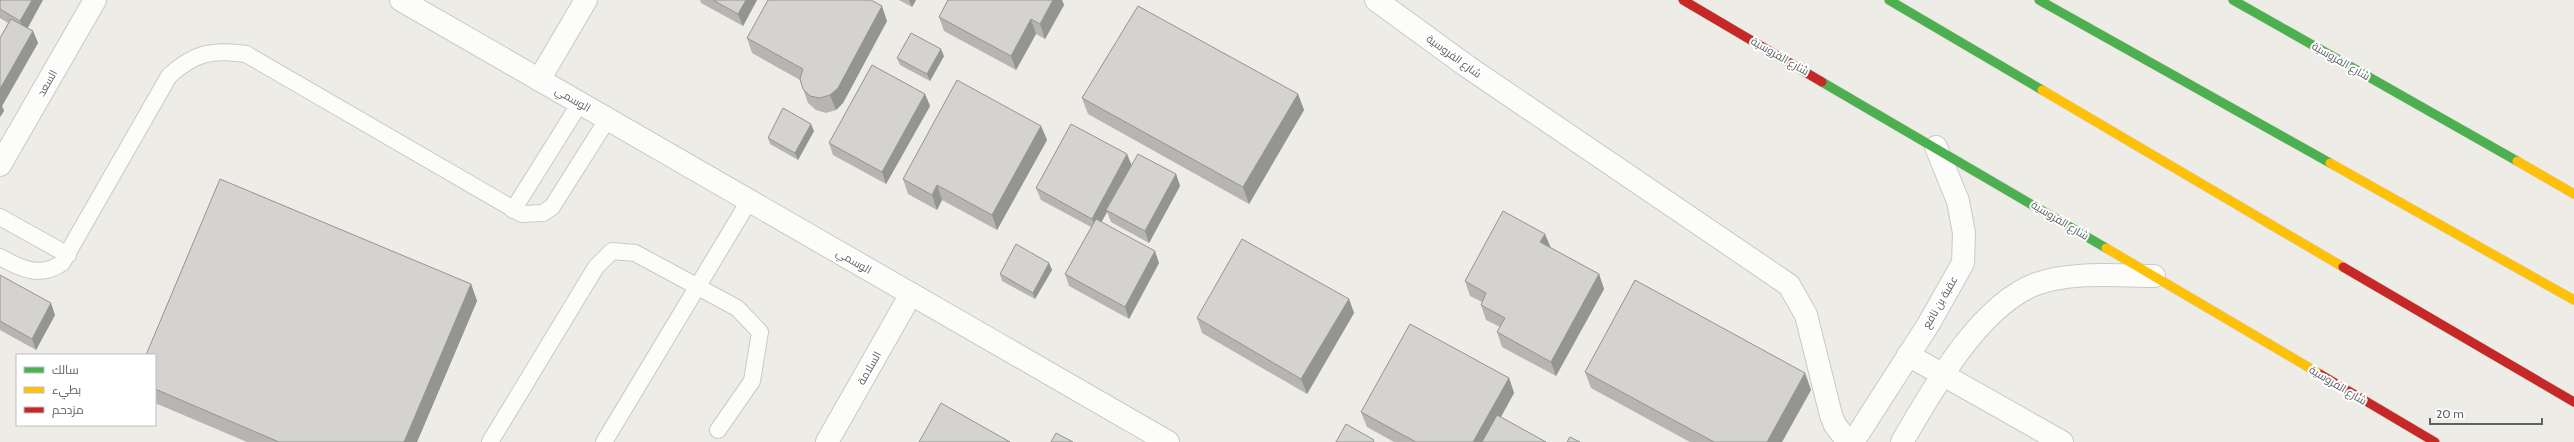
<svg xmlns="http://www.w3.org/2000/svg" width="2574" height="442" viewBox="0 0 2574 442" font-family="Cabin,Cairo,sans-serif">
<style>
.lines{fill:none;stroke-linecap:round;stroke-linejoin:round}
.lane-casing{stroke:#c9c9c8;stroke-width:18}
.street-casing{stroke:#c9c9c8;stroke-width:24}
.fast-casing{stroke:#d5cdb6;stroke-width:10}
.slow-casing{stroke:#d5cdb6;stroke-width:10}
.jam-casing{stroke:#d5cdb6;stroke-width:10}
.lane{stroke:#fcfcfb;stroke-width:16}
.street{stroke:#fcfcfb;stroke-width:22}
.fast{stroke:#4caf50;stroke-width:9}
.slow{stroke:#ffc107;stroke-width:9}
.jam{stroke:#c62828;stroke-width:9}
.wall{fill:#b6b5b3}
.shaded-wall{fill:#949492}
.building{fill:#d4d3d0;stroke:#949492}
.labels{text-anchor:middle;stroke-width:4;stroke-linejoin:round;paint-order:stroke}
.street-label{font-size:11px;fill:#5d6166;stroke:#fff}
</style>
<rect width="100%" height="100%" fill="#edece7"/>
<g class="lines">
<g class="lane-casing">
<g id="lane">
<polyline points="513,210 580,103"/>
<polyline points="0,217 68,255"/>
<path d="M 0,257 C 21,269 41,278 62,263 L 169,76 C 194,53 212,49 246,54 L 522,214 L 543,213 L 552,207 L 607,120"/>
<polyline points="490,442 596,267 612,251 635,253 737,308 760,332 752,381 718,430"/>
<polyline points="604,442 749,201"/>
</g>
</g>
<g class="street-casing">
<g id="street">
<polyline points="401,0 1168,442"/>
<polyline points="1376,0 1468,67 1789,285 1806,315 1831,415 1835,425 1848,442"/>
<polyline points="539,80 586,0"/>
<polyline points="0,165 95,0"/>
<polyline points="1908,355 2062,442"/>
<polyline points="827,442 911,294"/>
<polyline points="1853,442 1928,325 1963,263 1964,233 1958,201 1936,147"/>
<path d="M 1902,442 C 1932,391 1978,306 2036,284 C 2072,271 2117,276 2154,276"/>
</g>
</g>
<g class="fast-casing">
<g id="fast">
<polyline points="1889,0 2042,90"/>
<polyline points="2039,0 2330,163"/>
<polyline points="2233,0 2517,161"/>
<polyline points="1822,82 2106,248"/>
</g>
</g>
<g class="slow-casing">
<g id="slow">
<polyline points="2042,90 2343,267"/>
<polyline points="2517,161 2574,194"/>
<polyline points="2330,163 2574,300"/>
<polyline points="2106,248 2320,374"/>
</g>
</g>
<g class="jam-casing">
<g id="jam">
<polyline points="1683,0 1822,82"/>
<polyline points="2343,267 2574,402"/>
<polyline points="2320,374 2435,442"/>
</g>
</g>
<use href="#lane" class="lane"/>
<use href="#street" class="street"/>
<use href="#fast" class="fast"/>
<use href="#slow" class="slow"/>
<use href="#jam" class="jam"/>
</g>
<g class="wall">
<polygon points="0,0 27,28 33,31 38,43 2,106 4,111 0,117 0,38 8,23 0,18"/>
<polygon points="700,0 757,0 743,26 701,3"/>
<polygon points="899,0 916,0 912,7"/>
<polygon points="948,0 1062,0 1064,5 1045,39 1036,34 1016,70 944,31 939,17"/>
<polygon points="887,21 843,103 836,110 826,113 816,110 808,103 800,80 752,53 747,38"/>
<polygon points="944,56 930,81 900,65 897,58"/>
<polygon points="925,94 930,106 886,184 833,155 829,143"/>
<polygon points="1298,94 1304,110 1249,204 1088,114 1082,98"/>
<polygon points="1041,126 1047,140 997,230 942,200 937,210 908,194 903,179"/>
<polygon points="814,131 798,160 770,144 768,138"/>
<polygon points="1131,165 1176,174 1180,186 1149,243 1111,222 1107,212 1101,222 1159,263 1129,319 1069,286 1065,274 1091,227 1041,200 1036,188"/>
<polygon points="1550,247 1599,274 1604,289 1556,376 1502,347 1497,332 1500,327 1486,320 1481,305 1482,302 1470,296 1465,281"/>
<polygon points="1049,263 1052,270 1035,299 1002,281 1000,274"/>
<polygon points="0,275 55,315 36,350 0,330"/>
<polygon points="471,284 477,301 417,442 247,442 155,403 155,355"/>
<polygon points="1349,299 1354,313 1307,394 1202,333 1197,318"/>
<polygon points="1585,372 1805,373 1811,390 1782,442 1690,442 1591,388"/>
<polygon points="1509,378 1514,393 1501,417 1546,442 1394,442 1367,427 1361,412"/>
</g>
<g class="shaded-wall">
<polygon points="32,0 43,0 25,33 20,21"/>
<polygon points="746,0 757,0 743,26 738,14"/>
<polygon points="909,0 916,0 912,7"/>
<polygon points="1053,0 1062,0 1064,5 1045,39 1040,24"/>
<polygon points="882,6 887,21 843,103 836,110 830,95"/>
<polygon points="1031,19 1036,34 1016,70 1011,56"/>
<polygon points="33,31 38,43 2,106 4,111 0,117 0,89"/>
<polygon points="941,49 944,56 930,81 927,74"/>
<polygon points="925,94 930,106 886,184 882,172"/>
<polygon points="1298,94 1304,110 1249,204 1243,187"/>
<polygon points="811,124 814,131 798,160 795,153"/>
<polygon points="1041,126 1047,140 997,230 992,215"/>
<polygon points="1127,154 1132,166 1106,210 1107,212 1097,230 1092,219"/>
<polygon points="1176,174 1180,186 1149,243 1145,231"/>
<polygon points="937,185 942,200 937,210 932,195"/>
<polygon points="1545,234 1551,248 1540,242"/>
<polygon points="1155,251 1159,263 1129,319 1125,307"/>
<polygon points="1049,263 1052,270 1035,299 1033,293"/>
<polygon points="1599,274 1604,289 1556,376 1551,362"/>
<polygon points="471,284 477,301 417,442 404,442"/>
<polygon points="1349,299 1354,313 1307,394 1301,379"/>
<polygon points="51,303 55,315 36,350 32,339"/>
<polygon points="1805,373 1811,390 1782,442 1767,442"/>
<polygon points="1509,378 1514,393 1487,442 1473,442"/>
</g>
<g class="building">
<polygon points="0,0 32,0 20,21 0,9"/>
<polygon points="713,0 746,0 738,14"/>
<polygon points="768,0 871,0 882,6 838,88 830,95 820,98 810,96 803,89 800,79 803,69 747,38"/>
<polygon points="948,0 1053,0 1040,24 1031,19 1011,56 939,17"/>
<polygon points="1138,6 1298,94 1243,187 1082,98"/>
<polygon points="11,19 33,31 0,89 0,38"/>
<polygon points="911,33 941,49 927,74 897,58"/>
<polygon points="872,65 925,94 882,172 829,143"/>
<polygon points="957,80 1041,126 992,215 937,185 932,195 903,179"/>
<polygon points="783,108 811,124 795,153 768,138"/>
<polygon points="1071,124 1127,154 1092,219 1036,188"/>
<polygon points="1138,154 1176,174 1145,231 1106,210"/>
<polygon points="220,179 471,284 404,442 279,442 155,389 155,355 146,355"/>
<polygon points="1503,211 1545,234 1540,242 1599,274 1551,362 1497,332 1505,318 1481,305 1486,293 1465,281"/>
<polygon points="1096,219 1155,251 1125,307 1065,274"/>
<polygon points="1242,239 1349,299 1301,379 1197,318"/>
<polygon points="1016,244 1049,263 1033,293 1000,274"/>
<polygon points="0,275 51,303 32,339 0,321"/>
<polygon points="1635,280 1805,373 1767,442 1714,442 1585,372"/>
<polygon points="1410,324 1509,378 1473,442 1416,442 1361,412"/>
<polygon points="941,403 1010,442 919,442"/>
<polygon points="1497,415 1546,442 1482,442"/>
<polygon points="1346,424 1374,440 1373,442 1336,442"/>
<polygon points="1056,433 1073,442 1051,442"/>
<polygon points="1570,437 1580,442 1567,442"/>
</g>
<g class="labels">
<g class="street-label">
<text transform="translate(1454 56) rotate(36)" y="4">شارع الفروسية</text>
<text transform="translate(1780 56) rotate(30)" y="4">شارع الفروسية</text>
<text transform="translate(2341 61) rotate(30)" y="4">شارع الفروسية</text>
<text transform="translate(47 83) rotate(-60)" y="4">السعد</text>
<text transform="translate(573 99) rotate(30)" y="4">الوسمي</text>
<text transform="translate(2060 220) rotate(31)" y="4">شارع الفروسية</text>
<text transform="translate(854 261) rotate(30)" y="4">الوسمي</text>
<text transform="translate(1940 302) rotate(-60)" y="4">عقبة بن نافع</text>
<text transform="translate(869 368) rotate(-60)" y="4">السلامة</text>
<text transform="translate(2338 385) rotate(31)" y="4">شارع الفروسية</text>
</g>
</g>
<rect x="16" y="354" width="140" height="72" fill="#ffffff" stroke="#bec0c2"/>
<rect x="24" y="367" width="20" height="6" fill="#4caf50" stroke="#bec0c2"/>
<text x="52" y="374" font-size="12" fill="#5d6166">سالك</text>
<rect x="24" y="387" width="20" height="6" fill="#ffc107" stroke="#bec0c2"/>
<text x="52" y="394" font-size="12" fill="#5d6166">بطيء</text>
<rect x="24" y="407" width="20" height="6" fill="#c62828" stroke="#bec0c2"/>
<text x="52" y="414" font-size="12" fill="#5d6166">مزدحم</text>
<path d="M2430 418v6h112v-6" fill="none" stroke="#5d6166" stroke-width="2"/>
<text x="2436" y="418" font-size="12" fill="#5d6166" stroke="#ffffff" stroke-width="3" paint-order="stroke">20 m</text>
</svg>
